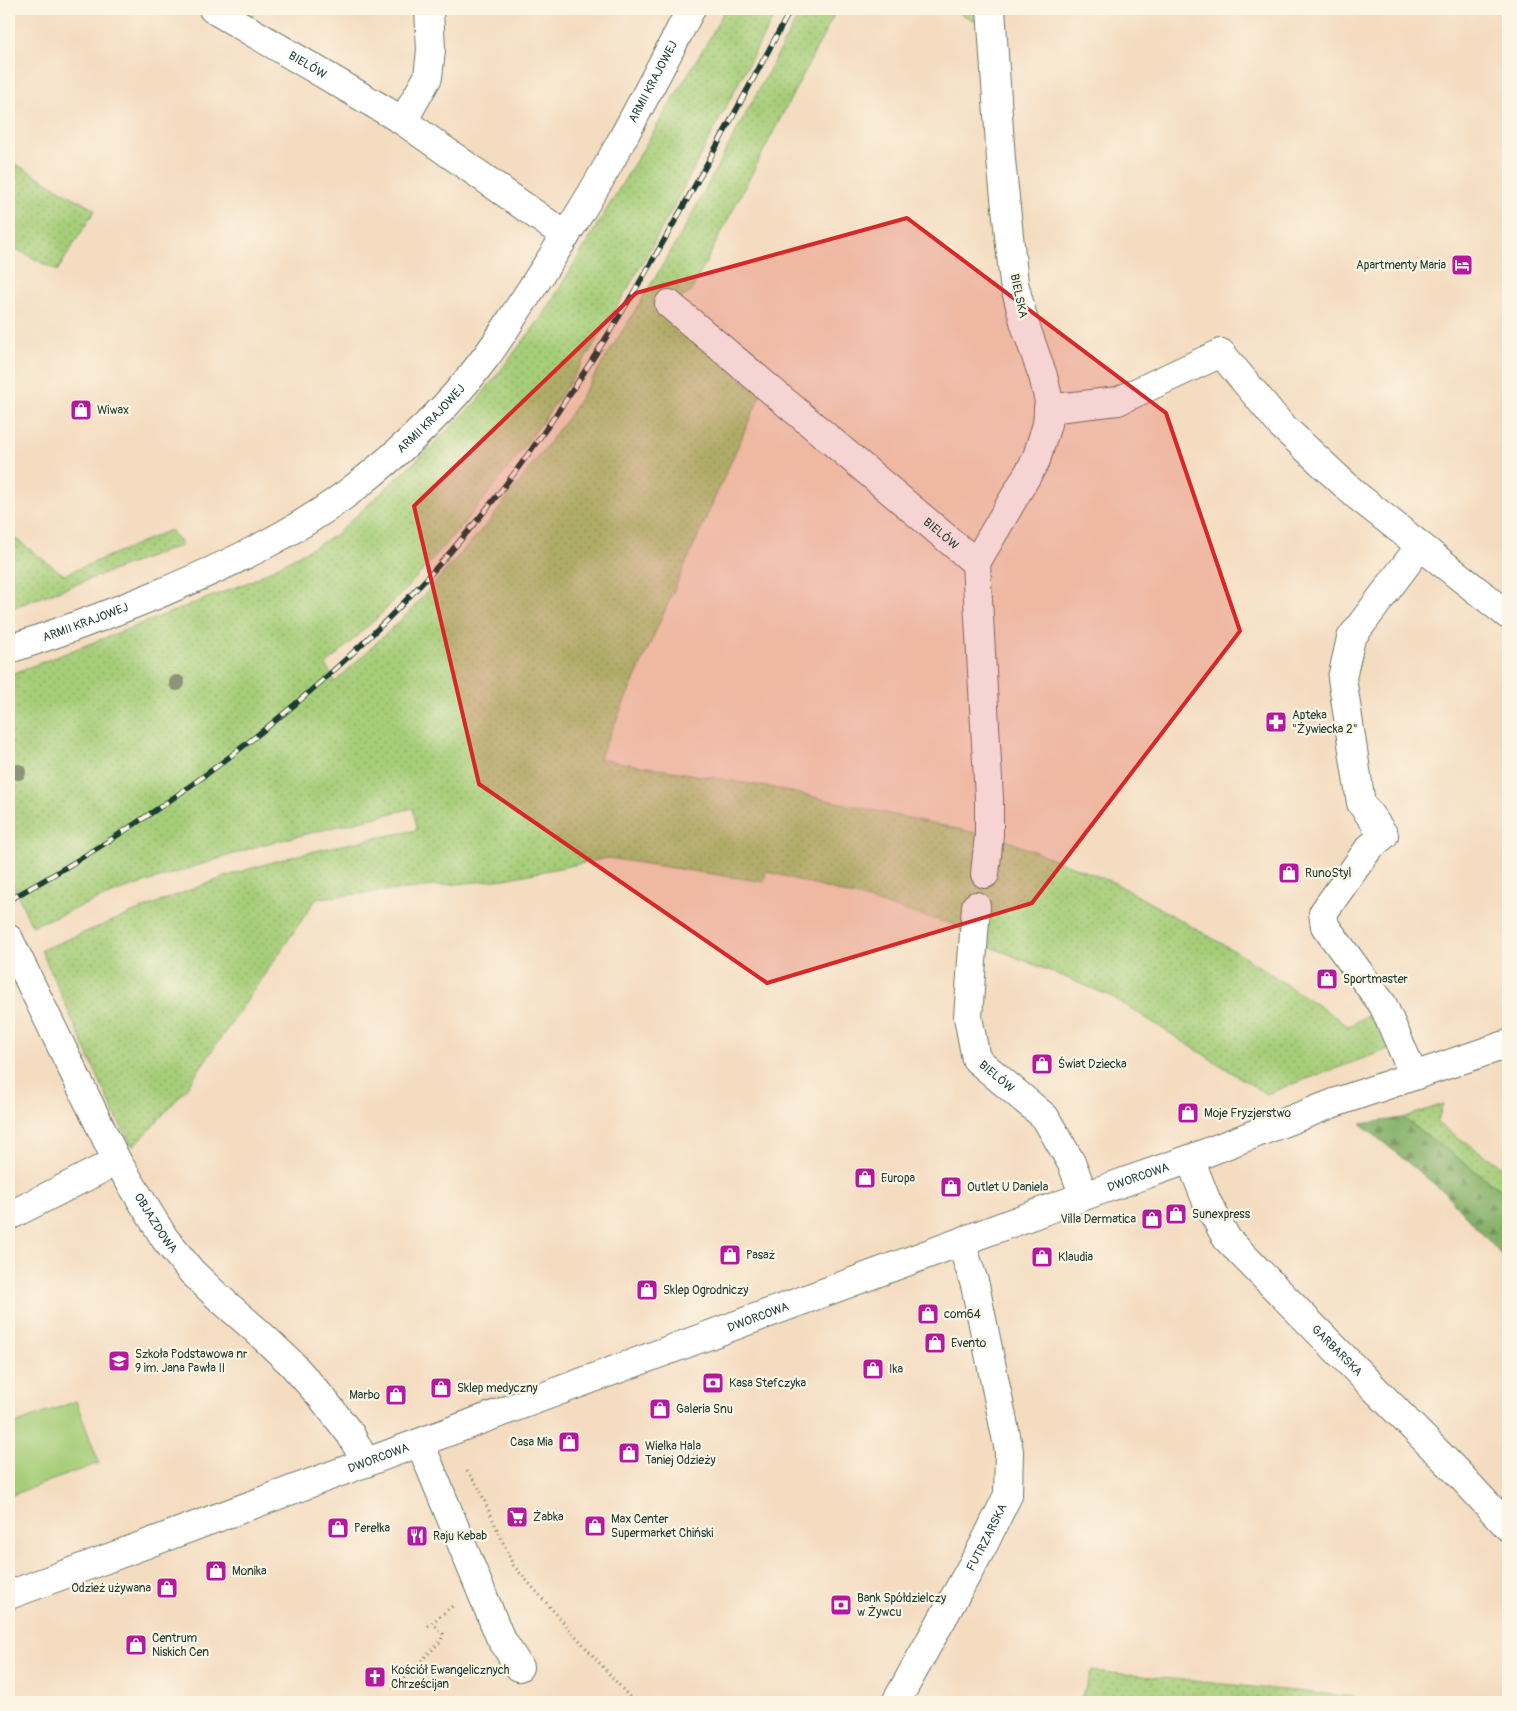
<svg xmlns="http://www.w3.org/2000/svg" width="1517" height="1711" viewBox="0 0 1517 1711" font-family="Pangolin,sans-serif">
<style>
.grass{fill:url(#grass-dots);stroke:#628556}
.forest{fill:url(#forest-firs);stroke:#52764e}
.garden{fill:#a6cd78;stroke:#628556}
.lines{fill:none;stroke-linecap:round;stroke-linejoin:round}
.minor-casing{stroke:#6a7565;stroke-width:30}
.path{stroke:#6a7565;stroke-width:3;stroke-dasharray:1 4;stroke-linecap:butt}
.minor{stroke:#fff;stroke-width:28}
.rail-casing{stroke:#1f3d34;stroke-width:5.5}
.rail{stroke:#fcf5e5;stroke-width:4;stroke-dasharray:11;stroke-linecap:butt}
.tree{fill:#8e947b}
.marked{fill:#d62828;fill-opacity:0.2;stroke:#d62828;stroke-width:4;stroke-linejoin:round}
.labels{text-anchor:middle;stroke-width:4.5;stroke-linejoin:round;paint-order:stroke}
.street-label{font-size:12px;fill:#1f3d34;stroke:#fcf5e5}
.poi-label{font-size:12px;fill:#1f3d34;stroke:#fcf5e5;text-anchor:start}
</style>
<defs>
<pattern id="grass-dots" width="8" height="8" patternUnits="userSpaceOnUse" patternTransform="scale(1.25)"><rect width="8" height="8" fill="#a6cd78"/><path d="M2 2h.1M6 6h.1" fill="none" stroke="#87a863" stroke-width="1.8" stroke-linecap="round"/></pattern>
<pattern id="forest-firs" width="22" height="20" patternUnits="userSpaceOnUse" patternTransform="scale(1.25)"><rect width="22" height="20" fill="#84b068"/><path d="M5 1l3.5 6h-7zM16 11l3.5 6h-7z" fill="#6b9056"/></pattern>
</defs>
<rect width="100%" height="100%" fill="#fcf5e5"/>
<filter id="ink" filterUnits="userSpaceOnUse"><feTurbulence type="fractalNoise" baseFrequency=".02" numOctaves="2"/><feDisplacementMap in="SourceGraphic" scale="10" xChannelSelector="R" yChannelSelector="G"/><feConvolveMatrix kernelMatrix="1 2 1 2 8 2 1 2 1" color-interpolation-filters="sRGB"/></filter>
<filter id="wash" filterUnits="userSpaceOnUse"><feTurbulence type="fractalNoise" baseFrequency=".0096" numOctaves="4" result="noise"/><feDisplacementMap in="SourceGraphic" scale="20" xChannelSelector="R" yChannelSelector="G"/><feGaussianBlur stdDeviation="1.12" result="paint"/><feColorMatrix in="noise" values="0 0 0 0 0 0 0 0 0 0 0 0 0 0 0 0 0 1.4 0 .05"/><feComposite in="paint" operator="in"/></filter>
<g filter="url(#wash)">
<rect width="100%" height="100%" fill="#f4dcc0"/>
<g class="grass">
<path d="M 725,9 L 778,9 C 722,112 671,217 611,317 C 552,416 478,512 399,596 C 376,620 350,642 326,665 L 335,682 L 408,613 L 493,517 L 569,416 L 628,322 L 679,238 L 802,9 L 837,9 L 690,293 L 656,312 L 761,394 L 599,759 L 769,787 L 1003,839 L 1115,883 L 1240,954 L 1349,1026 L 1383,1005 L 1400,1045 L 1266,1094 L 1111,996 L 974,940 L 952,924 L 766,871 L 764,882 L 608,858 L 505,879 L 317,898 L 185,1090 L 144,1136 L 132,1146 L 115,1115 L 41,950 C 102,926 163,899 225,877 C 287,855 353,842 417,830 L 413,808 L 261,845 L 119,891 L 32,926 L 9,877 L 9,675 L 249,582 L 334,536 L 417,460 L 477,401 L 544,314 L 712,34 Z"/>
<polygon points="950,9 978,9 978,22"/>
<polygon points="9,160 95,210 57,271 9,245"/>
<polygon points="170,530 182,545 9,609 9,534 64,575"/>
<polygon points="1443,1104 1437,1123 1508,1171 1508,1195 1403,1118"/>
<polygon points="1092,1671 1354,1697 1354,1702 1079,1702"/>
</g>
<polygon class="forest" points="1403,1118 1508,1195 1508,1262 1445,1193 1361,1124"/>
<polygon class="garden" points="76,1401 99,1463 9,1496 9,1426"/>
</g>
<g filter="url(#ink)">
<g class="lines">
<g class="minor-casing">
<g id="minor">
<path id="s1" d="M 213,9 L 403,121 L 566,236"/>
<polyline points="403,121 428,77 431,50 429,9"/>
<path id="s2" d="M 669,304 L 976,563 L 989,798 L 989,835 L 985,874"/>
<polyline points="1048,409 1118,401 1221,353 1281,425 1356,495 1508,615"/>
<polyline points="976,563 1036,460 1047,424 1049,401 1043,376 1025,325 1014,283 1001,160 991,9"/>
<path id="s3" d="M 9,649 C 59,633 107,615 156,595 C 223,567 291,536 349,492 C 397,455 449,407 485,358 C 500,339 512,317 526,297 C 558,248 590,199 618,147 C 643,101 667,55 691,9"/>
<path id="s4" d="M 976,906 L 968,1017 L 976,1059 L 1045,1117 L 1072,1164 L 1084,1196"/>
<path id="s5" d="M 9,939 L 117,1161 L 165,1239 L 191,1271 L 217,1296 L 257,1331 L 291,1363 L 323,1399 L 351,1435 L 366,1463"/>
<polyline points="1414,1076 1383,1005 1325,926 1323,913 1369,848 1384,835 1361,803 1342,678 1351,638 1420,546"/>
<path id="s6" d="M 1190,1159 L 1207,1202 L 1227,1239 L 1457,1472 L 1508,1527"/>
<polyline points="9,1216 117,1161"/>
<polyline points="420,1443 500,1637 519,1667"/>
<path id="s7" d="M 9,1595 L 1084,1196 L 1190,1159 L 1334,1103 L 1508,1044"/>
<path id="s8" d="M 896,1702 L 984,1544 L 1008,1495 L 1009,1451 L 975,1285 L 961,1242"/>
</g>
</g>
<g class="path">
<polyline points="467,1471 478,1486 513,1565 634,1702"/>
<polyline points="428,1626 455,1604"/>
<polyline points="393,1687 394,1688 441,1641 443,1634 433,1623"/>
</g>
<use href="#minor" class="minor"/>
<g class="rail-casing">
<path id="rail" d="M 9,900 C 210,789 394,641 529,453 C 630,313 709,160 791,9"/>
</g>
<use href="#rail" class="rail"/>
</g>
<g class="tree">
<circle cx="177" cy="683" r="8"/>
<circle cx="18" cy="772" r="8"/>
</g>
</g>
<path class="marked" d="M 907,218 L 1166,413 L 1240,631 L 1032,903 L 767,983 L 479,784 L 414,506 L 636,293 Z"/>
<defs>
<g id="hotel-square" transform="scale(1.125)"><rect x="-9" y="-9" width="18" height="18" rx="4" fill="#b5179e" stroke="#fcf5e5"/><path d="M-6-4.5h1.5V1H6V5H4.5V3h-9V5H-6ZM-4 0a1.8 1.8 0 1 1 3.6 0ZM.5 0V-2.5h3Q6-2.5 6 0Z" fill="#fff"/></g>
<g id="shop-square" transform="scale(1.125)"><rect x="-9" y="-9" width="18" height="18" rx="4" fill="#b5179e" stroke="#fcf5e5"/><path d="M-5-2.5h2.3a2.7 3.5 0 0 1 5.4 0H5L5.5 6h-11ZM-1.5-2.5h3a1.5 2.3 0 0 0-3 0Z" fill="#fff"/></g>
<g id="pharmacy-square" transform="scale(1.125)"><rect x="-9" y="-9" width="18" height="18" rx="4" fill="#b5179e" stroke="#fcf5e5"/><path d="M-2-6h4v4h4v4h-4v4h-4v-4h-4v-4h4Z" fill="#fff"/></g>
<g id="school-square" transform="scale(1.125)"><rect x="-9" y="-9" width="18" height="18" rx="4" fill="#b5179e" stroke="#fcf5e5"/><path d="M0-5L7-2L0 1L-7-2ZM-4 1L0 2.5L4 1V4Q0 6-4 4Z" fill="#fff"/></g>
<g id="bank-square" transform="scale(1.125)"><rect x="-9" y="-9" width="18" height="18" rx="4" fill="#b5179e" stroke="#fcf5e5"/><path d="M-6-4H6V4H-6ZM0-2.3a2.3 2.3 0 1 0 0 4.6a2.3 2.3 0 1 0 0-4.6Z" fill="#fff"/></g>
<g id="supermarket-square" transform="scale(1.125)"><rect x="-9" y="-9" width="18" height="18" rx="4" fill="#b5179e" stroke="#fcf5e5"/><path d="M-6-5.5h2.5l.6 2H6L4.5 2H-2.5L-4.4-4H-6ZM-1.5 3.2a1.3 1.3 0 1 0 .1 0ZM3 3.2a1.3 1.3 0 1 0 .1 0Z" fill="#fff"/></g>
<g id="restaurant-square" transform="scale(1.125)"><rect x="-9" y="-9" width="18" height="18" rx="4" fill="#b5179e" stroke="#fcf5e5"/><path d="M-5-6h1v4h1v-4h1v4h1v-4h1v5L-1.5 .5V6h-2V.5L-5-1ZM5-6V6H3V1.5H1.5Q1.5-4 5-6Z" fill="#fff"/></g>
<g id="church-square" transform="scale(1.125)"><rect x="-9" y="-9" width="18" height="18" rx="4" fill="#b5179e" stroke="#fcf5e5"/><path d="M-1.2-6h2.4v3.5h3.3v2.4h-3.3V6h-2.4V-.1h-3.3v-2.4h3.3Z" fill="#fff"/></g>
</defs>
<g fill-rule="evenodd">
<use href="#hotel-square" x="1462" y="265"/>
<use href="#shop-square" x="81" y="410"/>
<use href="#pharmacy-square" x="1276" y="722"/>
<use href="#shop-square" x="1289" y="873"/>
<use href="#shop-square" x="1327" y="979"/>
<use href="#shop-square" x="1042" y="1064"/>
<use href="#shop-square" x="1188" y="1113"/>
<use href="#shop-square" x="865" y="1178"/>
<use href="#shop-square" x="951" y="1187"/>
<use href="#shop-square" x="1176" y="1214"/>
<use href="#shop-square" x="1152" y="1219"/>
<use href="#shop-square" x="730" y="1255"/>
<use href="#shop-square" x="1042" y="1257"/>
<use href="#shop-square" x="647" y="1290"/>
<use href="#shop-square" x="928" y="1314"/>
<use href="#shop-square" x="935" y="1343"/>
<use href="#school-square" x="119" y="1361"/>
<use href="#shop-square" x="873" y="1369"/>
<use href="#bank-square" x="713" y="1383"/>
<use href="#shop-square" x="441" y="1388"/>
<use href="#shop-square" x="396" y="1395"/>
<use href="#shop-square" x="660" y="1409"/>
<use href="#shop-square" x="569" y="1442"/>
<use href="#shop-square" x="629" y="1453"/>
<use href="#supermarket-square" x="517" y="1517"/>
<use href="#shop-square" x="595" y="1526"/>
<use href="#shop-square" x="338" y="1528"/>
<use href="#restaurant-square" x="417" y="1536"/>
<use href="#shop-square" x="216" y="1571"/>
<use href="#shop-square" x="167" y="1588"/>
<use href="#bank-square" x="841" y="1605"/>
<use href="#shop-square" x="136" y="1645"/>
<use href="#church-square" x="375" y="1677"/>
</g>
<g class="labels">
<g class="street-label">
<text dy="4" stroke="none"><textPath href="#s1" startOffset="110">BIELÓW</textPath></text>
<text dy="4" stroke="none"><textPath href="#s3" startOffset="891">ARMII KRAJOWEJ</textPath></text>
<text transform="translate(1019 296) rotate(78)" y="4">BIELSKA</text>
<text dy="4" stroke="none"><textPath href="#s3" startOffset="486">ARMII KRAJOWEJ</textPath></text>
<text dy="4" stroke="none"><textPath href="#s2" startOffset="356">BIELÓW</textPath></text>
<text dy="4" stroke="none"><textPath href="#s3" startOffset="81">ARMII KRAJOWEJ</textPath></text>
<text dy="4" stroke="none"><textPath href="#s4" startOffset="181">BIELÓW</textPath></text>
<text dy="4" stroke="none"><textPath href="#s7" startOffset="1204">DWORCOWA</textPath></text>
<text dy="4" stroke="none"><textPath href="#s5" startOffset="320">OBJAZDOWA</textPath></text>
<text dy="4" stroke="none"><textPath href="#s7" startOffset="799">DWORCOWA</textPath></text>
<text dy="4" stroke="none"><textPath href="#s6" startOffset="245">GARBARSKA</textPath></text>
<text dy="4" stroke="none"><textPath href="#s7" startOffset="394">DWORCOWA</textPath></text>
<text dy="4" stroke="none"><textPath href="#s8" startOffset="188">FUTRZARSKA</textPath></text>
</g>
<g class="poi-label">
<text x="1446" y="269" text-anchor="end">Apartmenty Maria</text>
<text x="97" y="414">Wiwax</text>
<text x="1292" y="719">Apteka<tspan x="1292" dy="14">"Żywiecka 2"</tspan></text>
<text x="1305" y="877">RunoStyl</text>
<text x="1343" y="983">Sportmaster</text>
<text x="1058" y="1068">Świat Dziecka</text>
<text x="1204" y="1117">Moje Fryzjerstwo</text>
<text x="881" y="1182">Europa</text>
<text x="967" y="1191">Outlet U Daniela</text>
<text x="1192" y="1218">Sunexpress</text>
<text x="1136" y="1223" text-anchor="end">Villa Dermatica</text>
<text x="746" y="1259">Pasaż</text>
<text x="1058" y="1261">Klaudia</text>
<text x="663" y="1294">Sklep Ogrodniczy</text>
<text x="944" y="1318">com64</text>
<text x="951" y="1347">Evento</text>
<text x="135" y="1358">Szkoła Podstawowa nr<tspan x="135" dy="14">9 im. Jana Pawła II</tspan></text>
<text x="889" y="1373">Ika</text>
<text x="729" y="1387">Kasa Stefczyka</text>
<text x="457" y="1392">Sklep medyczny</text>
<text x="380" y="1399" text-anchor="end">Marbo</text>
<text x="676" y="1413">Galeria Snu</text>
<text x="553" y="1446" text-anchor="end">Casa Mia</text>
<text x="645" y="1450">Wielka Hala<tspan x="645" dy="14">Taniej Odzieży</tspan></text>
<text x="533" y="1521">Żabka</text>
<text x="611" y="1523">Max Center<tspan x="611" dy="14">Supermarket Chiński</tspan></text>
<text x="354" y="1532">Perełka</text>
<text x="433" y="1540">Raju Kebab</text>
<text x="232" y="1575">Monika</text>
<text x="151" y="1592" text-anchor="end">Odzież używana</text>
<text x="857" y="1602">Bank Spółdzielczy<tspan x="857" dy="14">w Żywcu</tspan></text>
<text x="152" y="1642">Centrum<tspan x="152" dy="14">Niskich Cen</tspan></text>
<text x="391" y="1674">Kościół Ewangelicznych<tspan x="391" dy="14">Chrześcijan</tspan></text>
</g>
</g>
<rect width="1517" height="1711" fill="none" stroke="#fcf5e5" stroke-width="30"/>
</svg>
